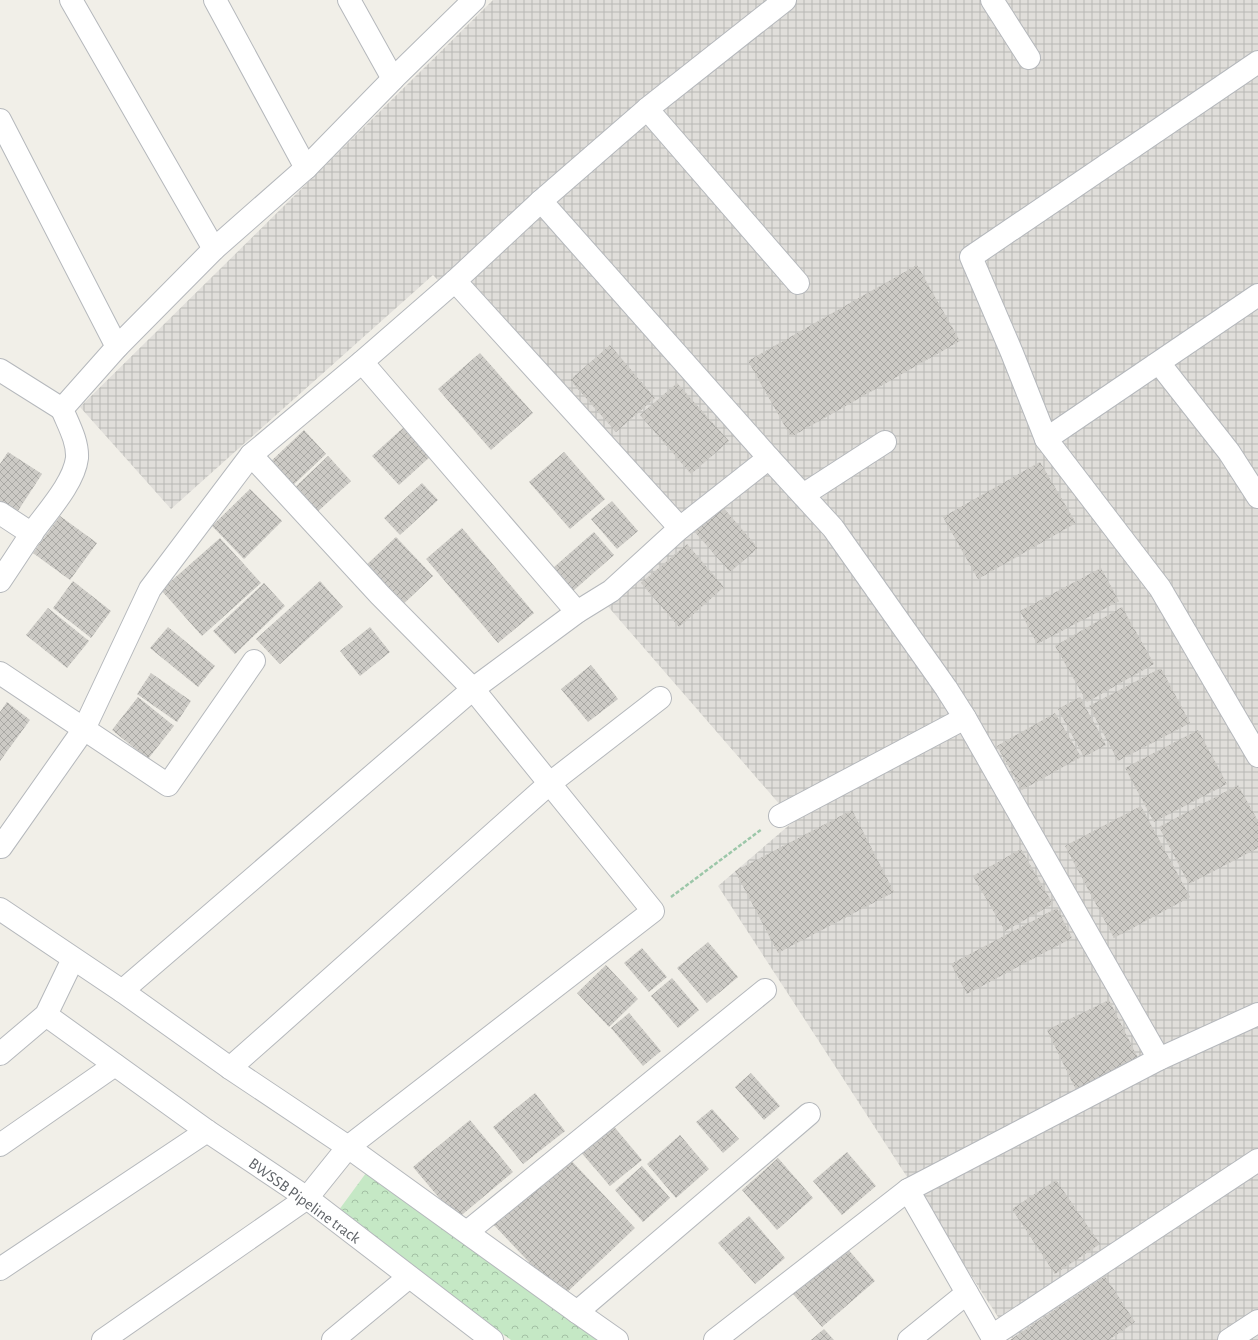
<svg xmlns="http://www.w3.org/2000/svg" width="1258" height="1340" viewBox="0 0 1258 1340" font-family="'Alegreya Sans',sans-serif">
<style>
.industrial{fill:url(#industrial-grid)}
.park{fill:url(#park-crowns)}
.building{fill:url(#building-cross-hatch)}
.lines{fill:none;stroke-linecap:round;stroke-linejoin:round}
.minor-casing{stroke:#b5b8bc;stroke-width:24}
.path{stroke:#9cc7a9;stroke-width:2.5;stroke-dasharray:4 2;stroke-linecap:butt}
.minor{stroke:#fff;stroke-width:22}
.labels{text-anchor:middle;stroke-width:3;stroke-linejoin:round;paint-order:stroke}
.street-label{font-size:16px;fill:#5f6368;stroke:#fff}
</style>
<defs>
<pattern id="industrial-grid" width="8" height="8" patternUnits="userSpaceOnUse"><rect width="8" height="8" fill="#e0deda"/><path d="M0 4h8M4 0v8" fill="none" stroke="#b9b8b5"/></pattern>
<pattern id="park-crowns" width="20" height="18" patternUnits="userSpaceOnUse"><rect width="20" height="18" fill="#c5e8c5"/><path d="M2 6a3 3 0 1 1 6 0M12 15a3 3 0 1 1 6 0" fill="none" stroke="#a3c0a4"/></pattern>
<pattern id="building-cross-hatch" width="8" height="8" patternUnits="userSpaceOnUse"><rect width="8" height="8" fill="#cccac5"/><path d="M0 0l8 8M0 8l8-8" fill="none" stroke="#a9a8a4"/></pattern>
</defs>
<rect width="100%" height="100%" fill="#f1efe8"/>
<polygon class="industrial" points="493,0 1258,0 1258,1340 1013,1340 718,886 794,821 605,603 684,537 433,275 171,509 80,407"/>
<polygon class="park" points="366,1173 597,1340 511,1340 336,1214"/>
<g class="building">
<polygon points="917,265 960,341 791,437 748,361"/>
<polygon points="610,345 655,398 616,432 570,380"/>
<polygon points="480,353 533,413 491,450 438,389"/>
<polygon points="677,383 729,441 691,474 640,415"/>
<polygon points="405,426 431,456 399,485 372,456"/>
<polygon points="304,430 326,454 290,488 268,464"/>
<polygon points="8,452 42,474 14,517 0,508 0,464"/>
<polygon points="564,452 605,499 570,529 529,482"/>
<polygon points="328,456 351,481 314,515 291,491"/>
<polygon points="1040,462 1076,523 978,579 943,517"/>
<polygon points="422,483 438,500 400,535 384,518"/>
<polygon points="250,489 282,521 244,559 212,526"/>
<polygon points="612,501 638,531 617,549 591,519"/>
<polygon points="722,506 758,548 730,572 694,531"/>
<polygon points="60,516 97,543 70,580 33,553"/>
<polygon points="462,528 534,613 498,643 426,559"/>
<polygon points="594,532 614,555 573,591 553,568"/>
<polygon points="396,537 433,576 399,608 362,569"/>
<polygon points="220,538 261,583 202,636 161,590"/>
<polygon points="687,544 724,587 679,627 641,583"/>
<polygon points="1101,568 1119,601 1037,644 1020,611"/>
<polygon points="73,581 111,611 91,638 53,608"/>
<polygon points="320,581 343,607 280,664 256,639"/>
<polygon points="264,583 285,606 235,654 213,631"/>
<polygon points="1122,607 1154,664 1087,702 1055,646"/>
<polygon points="48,608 89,641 67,668 26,635"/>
<polygon points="168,627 215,666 198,687 150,648"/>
<polygon points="370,627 390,652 360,676 340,651"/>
<polygon points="591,665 618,699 588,722 561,689"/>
<polygon points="1161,668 1190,723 1118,761 1089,706"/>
<polygon points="151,673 191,701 177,722 137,694"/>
<polygon points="138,697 174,726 148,759 112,730"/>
<polygon points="1080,697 1106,745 1084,757 1058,709"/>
<polygon points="7,702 30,720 0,761 0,712"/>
<polygon points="1055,713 1081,757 1022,790 997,746"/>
<polygon points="1198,730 1227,784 1154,822 1125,768"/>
<polygon points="1238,785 1258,821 1258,848 1189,884 1159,827"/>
<polygon points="1141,806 1190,897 1114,938 1065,846"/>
<polygon points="852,810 894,892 778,953 735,871"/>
<polygon points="1021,849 1053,904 1005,931 973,876"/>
<polygon points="1057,908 1072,938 967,994 951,964"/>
<polygon points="708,942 738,977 707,1003 677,968"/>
<polygon points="642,948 667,977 649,992 624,963"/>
<polygon points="606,965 638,999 609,1027 577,993"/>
<polygon points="672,978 699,1010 678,1028 651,996"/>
<polygon points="1109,1000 1140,1062 1077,1092 1047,1030"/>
<polygon points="629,1013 661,1051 643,1066 611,1028"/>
<polygon points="751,1073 780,1106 764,1120 735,1087"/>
<polygon points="535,1093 565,1131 523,1164 493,1127"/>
<polygon points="712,1109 739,1139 723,1153 696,1122"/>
<polygon points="470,1120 513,1172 457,1219 413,1167"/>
<polygon points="611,1123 642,1160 610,1186 579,1150"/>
<polygon points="680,1135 709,1169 676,1198 647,1164"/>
<polygon points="847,1152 876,1186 842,1215 813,1181"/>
<polygon points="565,1154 635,1228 562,1297 492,1223"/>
<polygon points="778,1158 813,1198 777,1230 742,1190"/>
<polygon points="642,1166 670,1198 643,1222 615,1190"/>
<polygon points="1056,1180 1100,1244 1055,1274 1012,1209"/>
<polygon points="749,1216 785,1258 755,1284 718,1243"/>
<polygon points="847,1248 875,1281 822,1327 793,1294"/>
<polygon points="1105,1276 1135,1322 1109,1340 1010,1340"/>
<polygon points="824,1329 834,1340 811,1340"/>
</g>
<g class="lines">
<g class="minor-casing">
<g id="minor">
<polyline points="71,0 214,249"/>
<polyline points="215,0 306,168"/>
<polyline points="349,0 393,79"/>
<polyline points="992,0 1029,58"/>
<polyline points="1258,62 971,257 1012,353 1046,439 1160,588 1258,756"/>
<polyline points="647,109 798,283"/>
<polyline points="0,120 117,347"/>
<polyline points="541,201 769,458 833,528 946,688 965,718 1159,1059"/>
<polyline points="455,281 680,528 769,458"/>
<polyline points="362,362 577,612"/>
<polyline points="1159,363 1229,452 1258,497"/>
<polyline points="0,370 62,409"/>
<polyline points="1046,439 1258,295"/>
<polyline points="803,495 885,442"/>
<polyline points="0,513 32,534"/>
<path d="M 0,581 C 11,565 21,549 32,533 C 47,512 74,483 77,458 C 78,441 68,424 62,409 L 117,347 L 214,249 L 306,168 L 393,79 L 474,0"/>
<polyline points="0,673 168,785 254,661"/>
<polyline points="780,816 965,718"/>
<polyline points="0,846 1,847 84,729 150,589 251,455 362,362 455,281 541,201 647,109 785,0"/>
<polyline points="0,909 122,991 230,1068 348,1147 577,1312 617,1340"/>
<polyline points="122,991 473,689 577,612 611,591 680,528"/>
<polyline points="46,1015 207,1131 307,1198 492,1340"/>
<polyline points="0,1054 46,1015 73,959"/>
<polyline points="230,1068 273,1030 549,784 660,698"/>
<polyline points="0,1145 115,1065"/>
<polyline points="908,1190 994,1340"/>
<polyline points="467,1232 765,990"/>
<polyline points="0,1269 207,1131"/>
<polyline points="577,1312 809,1114"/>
<polyline points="992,1336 1258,1160"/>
<polyline points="103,1340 307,1198 348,1147 653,911 473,689 380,595 251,455"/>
<polyline points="333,1340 409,1277"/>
<polyline points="715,1340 908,1190 1159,1059 1258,1014"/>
<polyline points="909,1340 967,1293"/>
<polyline points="1229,1340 1258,1321"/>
</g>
</g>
<polyline class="path" points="671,897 762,829"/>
<use href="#minor" class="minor"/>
</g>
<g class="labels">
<g class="street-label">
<text transform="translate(305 1200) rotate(36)" y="6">BWSSB Pipeline track</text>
</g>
</g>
</svg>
